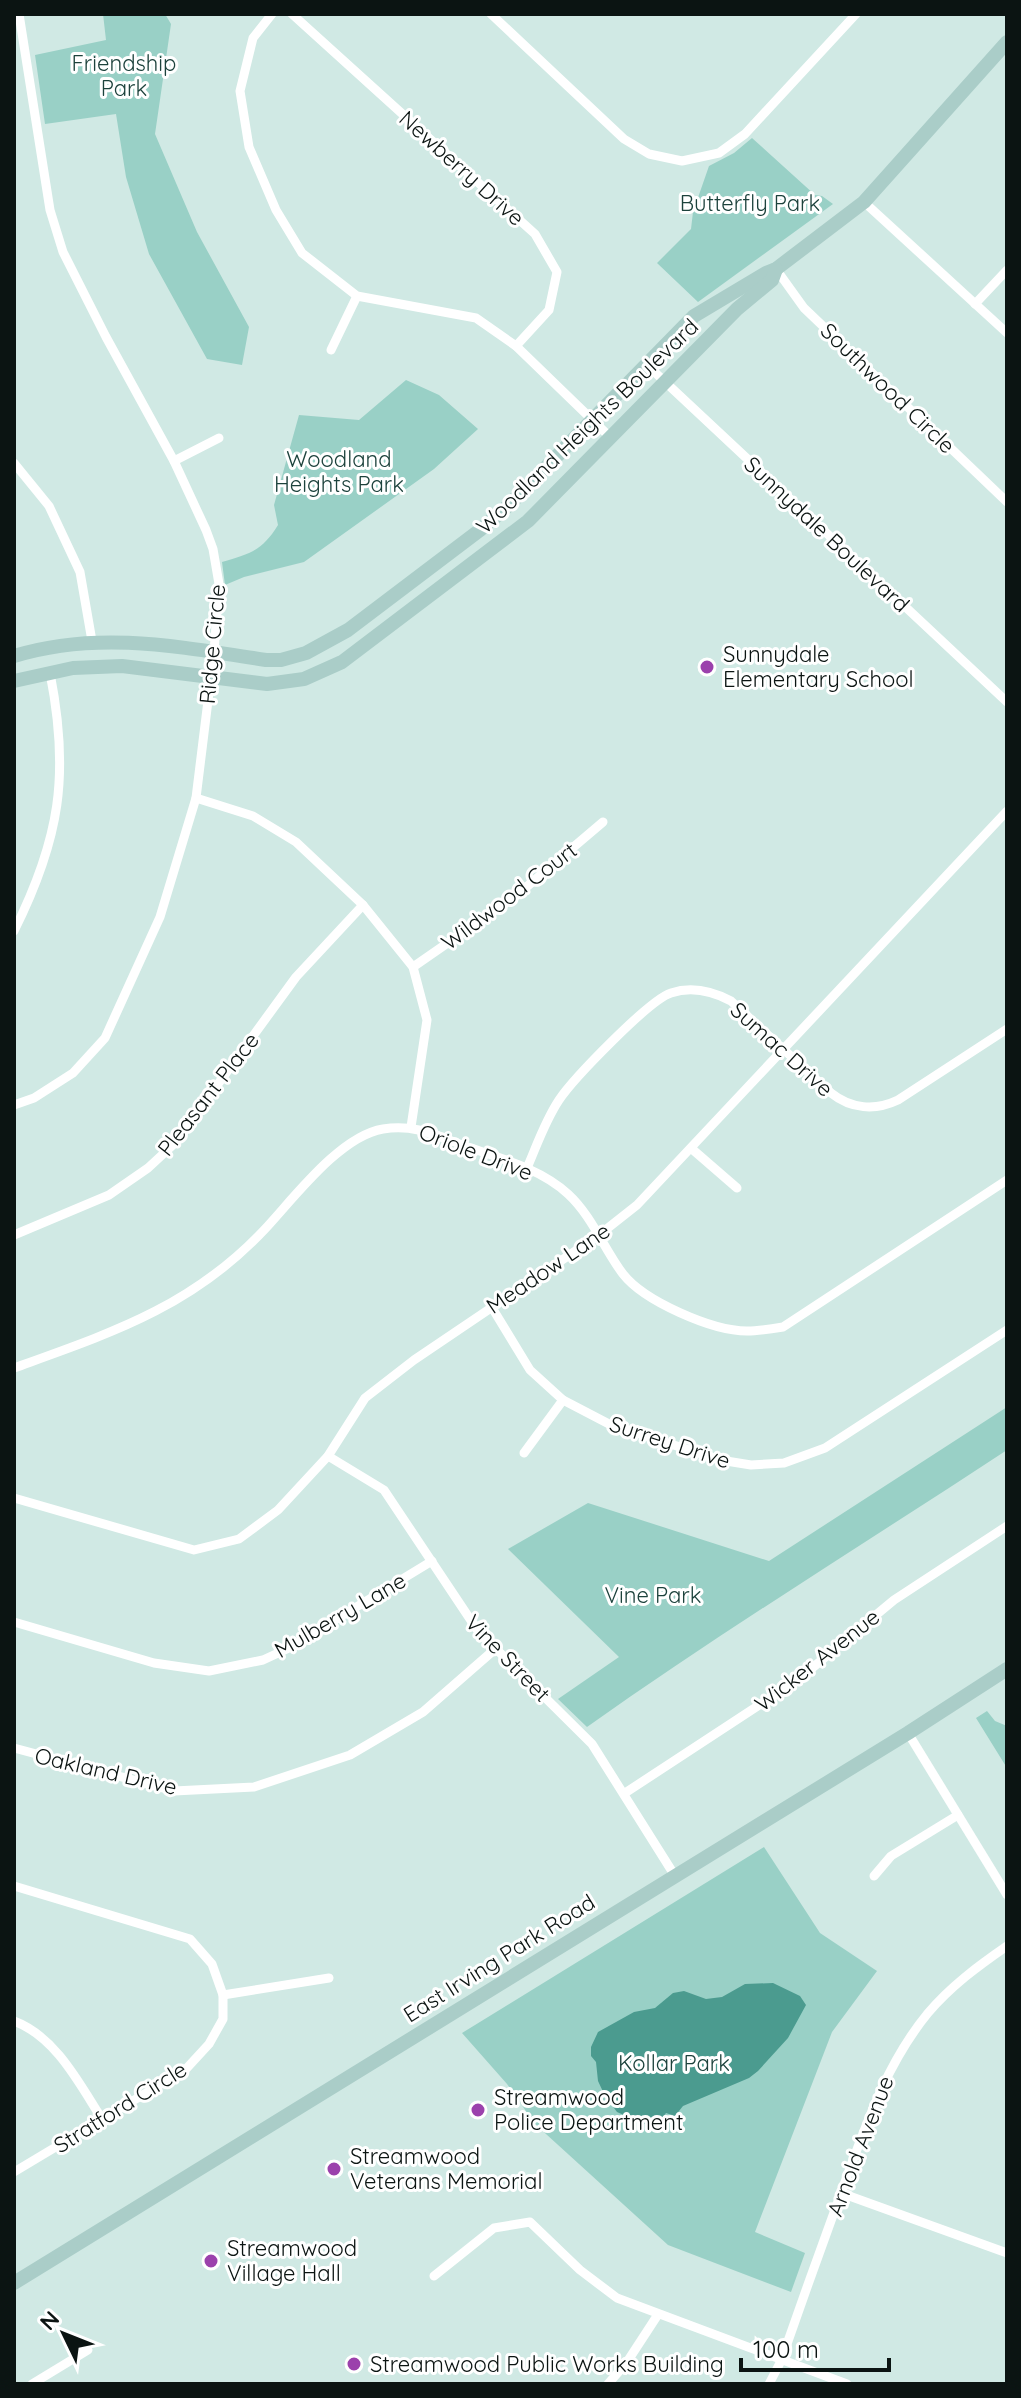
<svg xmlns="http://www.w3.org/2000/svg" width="1021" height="2398" viewBox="0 0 1021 2398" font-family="Quicksand,sans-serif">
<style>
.green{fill:#99d0c6}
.water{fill:#4b9b8f}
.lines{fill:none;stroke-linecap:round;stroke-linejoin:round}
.street{stroke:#fff;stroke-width:9}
.secondary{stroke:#aacdc8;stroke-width:14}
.poi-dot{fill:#9b41ac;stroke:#fff;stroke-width:3}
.labels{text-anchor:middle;stroke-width:6;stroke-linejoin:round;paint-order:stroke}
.park-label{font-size:22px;fill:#1c423c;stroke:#fff}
.street-label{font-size:22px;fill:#0b1412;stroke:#fff}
.poi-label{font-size:22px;fill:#0b1412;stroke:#fff;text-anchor:start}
</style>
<rect width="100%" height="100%" fill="#d0e9e4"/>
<g class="green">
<polygon points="103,14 165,14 171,24 155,134 197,232 249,327 242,365 207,359 149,254 126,177 116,114 45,124 35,55 106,40"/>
<polygon points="752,138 815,195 822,196 833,204 698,302 657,263 691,229 693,212 709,166 734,153"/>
<path d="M 406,380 L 439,395 L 478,429 L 434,469 L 304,562 L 244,577 L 225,585 L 222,562 C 250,554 262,551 278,525 L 274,505 L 299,415 L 359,420 Z"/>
<path d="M 1007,1407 L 1007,1450 C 867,1542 724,1630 587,1727 L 558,1699 L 619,1657 L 508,1549 L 588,1503 L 769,1561 Z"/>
<polygon points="987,1711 995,1721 1007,1726 1007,1768 976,1718"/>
<polygon points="764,1847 820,1933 877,1971 832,2032 755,2232 805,2253 791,2292 668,2245 535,2124 507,2084 462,2033"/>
</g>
<polygon class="water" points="773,1983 800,1996 806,2005 788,2038 758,2071 749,2078 683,2106 675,2116 666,2113 660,2121 649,2126 617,2112 605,2096 598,2081 596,2062 591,2056 591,2047 598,2032 634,2012 655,2008 673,1993 684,1991 706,1999 722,1997 745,1984"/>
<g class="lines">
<g class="street">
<polyline points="272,14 253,38 240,91 249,147 276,210 302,253 357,296 476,318 516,346 611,438"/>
<polyline points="292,14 535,234 557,272 549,310 516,346"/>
<polyline points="491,14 624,139 649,154 682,161 719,153 745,134 856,14"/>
<polyline points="864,202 1007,333"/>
<polyline points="776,269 804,308 1007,502"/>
<polyline points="975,304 1007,270"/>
<polyline points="331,350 357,296"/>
<polyline points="647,365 1007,702"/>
<polyline points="174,461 219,438"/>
<polyline points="14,463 49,506 80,572 92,641"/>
<polyline points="196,798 253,816 296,842 363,905 413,967 427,1020 411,1127"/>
<path d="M 14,931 C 60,839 70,774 50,673"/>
<polyline points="413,967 517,895 603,822"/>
<polyline points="14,1105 34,1098 73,1073 105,1038 160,917 196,798 214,652 219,584 213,549 206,530 174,461 106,337 63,252 50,210 19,14"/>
<polyline points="692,1149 737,1188"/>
<path d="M 527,1168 C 537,1145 545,1121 559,1100 C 573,1079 649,1000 671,993 C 692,986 712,991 731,1001 L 831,1093 C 851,1109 875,1111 898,1100 L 1007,1029"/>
<polyline points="14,1235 109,1195 148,1168 175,1143 296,977 363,905"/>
<polyline points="491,1306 530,1370 563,1400 609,1424 720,1460 751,1465 784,1463 825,1448 1007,1330"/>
<path d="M 14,1368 C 111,1333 192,1307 265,1229 C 294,1198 340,1136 383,1129 C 415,1124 435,1135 465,1146 C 499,1158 540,1168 568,1194 C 592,1216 604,1249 623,1274 C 644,1301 712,1331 747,1331 C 759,1331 771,1329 783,1327 L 1007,1180"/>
<polyline points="524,1453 563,1400"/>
<polyline points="328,1456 384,1490 478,1631 592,1744 675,1876"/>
<polyline points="14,1498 194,1550 239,1539 278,1510 328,1456 365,1398 414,1360 599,1235 637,1205 1007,811"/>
<polyline points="14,1622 154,1663 209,1671 263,1660 289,1648 432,1561"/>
<polyline points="908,1733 1007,1895"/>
<polyline points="14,1748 174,1791 254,1787 350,1755 423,1712 494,1650"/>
<polyline points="625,1793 799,1679 894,1600 1007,1526"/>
<polyline points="874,1876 891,1856 958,1815"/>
<polyline points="14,1886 190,1939 212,1964 223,1995 223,2019 209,2044 186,2069 14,2172"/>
<polyline points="223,1995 329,1978"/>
<path d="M 14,2021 C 56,2037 79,2083 102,2119"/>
<polyline points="841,2193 1007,2253"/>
<polyline points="434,2276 494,2228 530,2222 580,2270 617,2298 847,2384"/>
<polyline points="32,2384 88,2350"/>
<polyline points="608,2384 627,2362 657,2316"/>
<path d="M 769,2384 L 781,2361 C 802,2301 823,2242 845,2182 C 867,2122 887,2063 928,2013 C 951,1986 978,1966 1007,1946"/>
</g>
<g class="secondary">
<path d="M 14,656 C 99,630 181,647 266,660 L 281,660 L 306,653 L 348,630 L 480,530 L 509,505 L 694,316 L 766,273 L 776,269 L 864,202 L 1007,42"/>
<polyline points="14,681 73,668 122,666 267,684 304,679 342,662 528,521 737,309 772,280 776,269"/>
<polyline points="14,2283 908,1733 1007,1669"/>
</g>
</g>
<g class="poi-dot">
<circle cx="707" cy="667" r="8"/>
<circle cx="478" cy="2110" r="8"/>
<circle cx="334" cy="2169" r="8"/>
<circle cx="211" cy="2261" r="8"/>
<circle cx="354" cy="2364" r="8"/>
</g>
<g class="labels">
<g class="park-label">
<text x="124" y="71">Friendship<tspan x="124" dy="25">Park</tspan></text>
<text x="750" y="211">Butterfly Park</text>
<text x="339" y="467">Woodland<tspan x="339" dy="25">Heights Park</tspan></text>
<text x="653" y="1603">Vine Park</text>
<text x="674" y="2071">Kollar Park</text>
</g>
<g class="street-label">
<text transform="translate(462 168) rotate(42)" y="8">Newberry Drive</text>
<text transform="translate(888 388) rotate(44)" y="8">Southwood Circle</text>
<text transform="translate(587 426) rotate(-44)" y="8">Woodland Heights Boulevard</text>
<text transform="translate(827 534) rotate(43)" y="8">Sunnydale Boulevard</text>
<text transform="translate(212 644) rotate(-85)" y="8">Ridge Circle</text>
<text transform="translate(509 896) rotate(-37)" y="8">Wildwood Court</text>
<text transform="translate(782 1049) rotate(42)" y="8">Sumac Drive</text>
<text transform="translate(208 1094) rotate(-52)" y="8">Pleasant Place</text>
<text transform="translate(476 1152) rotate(21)" y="8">Oriole Drive</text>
<text transform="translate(548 1268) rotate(-34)" y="8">Meadow Lane</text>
<text transform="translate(670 1442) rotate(18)" y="8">Surrey Drive</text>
<text transform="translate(340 1615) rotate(-30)" y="8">Mulberry Lane</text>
<text transform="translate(508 1658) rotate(46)" y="8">Vine Street</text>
<text transform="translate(817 1660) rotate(-38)" y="8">Wicker Avenue</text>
<text transform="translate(106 1771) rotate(13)" y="8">Oakland Drive</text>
<text transform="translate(499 1958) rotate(-32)" y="8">East Irving Park Road</text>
<text transform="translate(120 2107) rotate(-32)" y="8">Stratford Circle</text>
<text transform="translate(860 2146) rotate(-69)" y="8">Arnold Avenue</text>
</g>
<g class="poi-label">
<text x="723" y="662">Sunnydale<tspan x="723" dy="25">Elementary School</tspan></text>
<text x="494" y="2105">Streamwood<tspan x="494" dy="25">Police Department</tspan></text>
<text x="350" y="2164">Streamwood<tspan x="350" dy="25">Veterans Memorial</tspan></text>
<text x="227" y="2256">Streamwood<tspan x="227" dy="25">Village Hall</tspan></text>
<text x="370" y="2372">Streamwood Public Works Building</text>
</g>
</g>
<rect width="1021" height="2398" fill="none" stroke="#0b1412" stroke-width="32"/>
<g transform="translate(64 2334) rotate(313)" stroke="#ffffff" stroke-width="6" paint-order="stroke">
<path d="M0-6L14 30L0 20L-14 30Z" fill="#0b1412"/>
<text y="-12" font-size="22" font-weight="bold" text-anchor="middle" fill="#0b1412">N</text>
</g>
<path d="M741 2358v12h148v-12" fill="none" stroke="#0b1412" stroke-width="4"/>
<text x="753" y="2358" font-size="24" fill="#0b1412" stroke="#ffffff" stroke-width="6" paint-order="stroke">100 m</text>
</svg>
